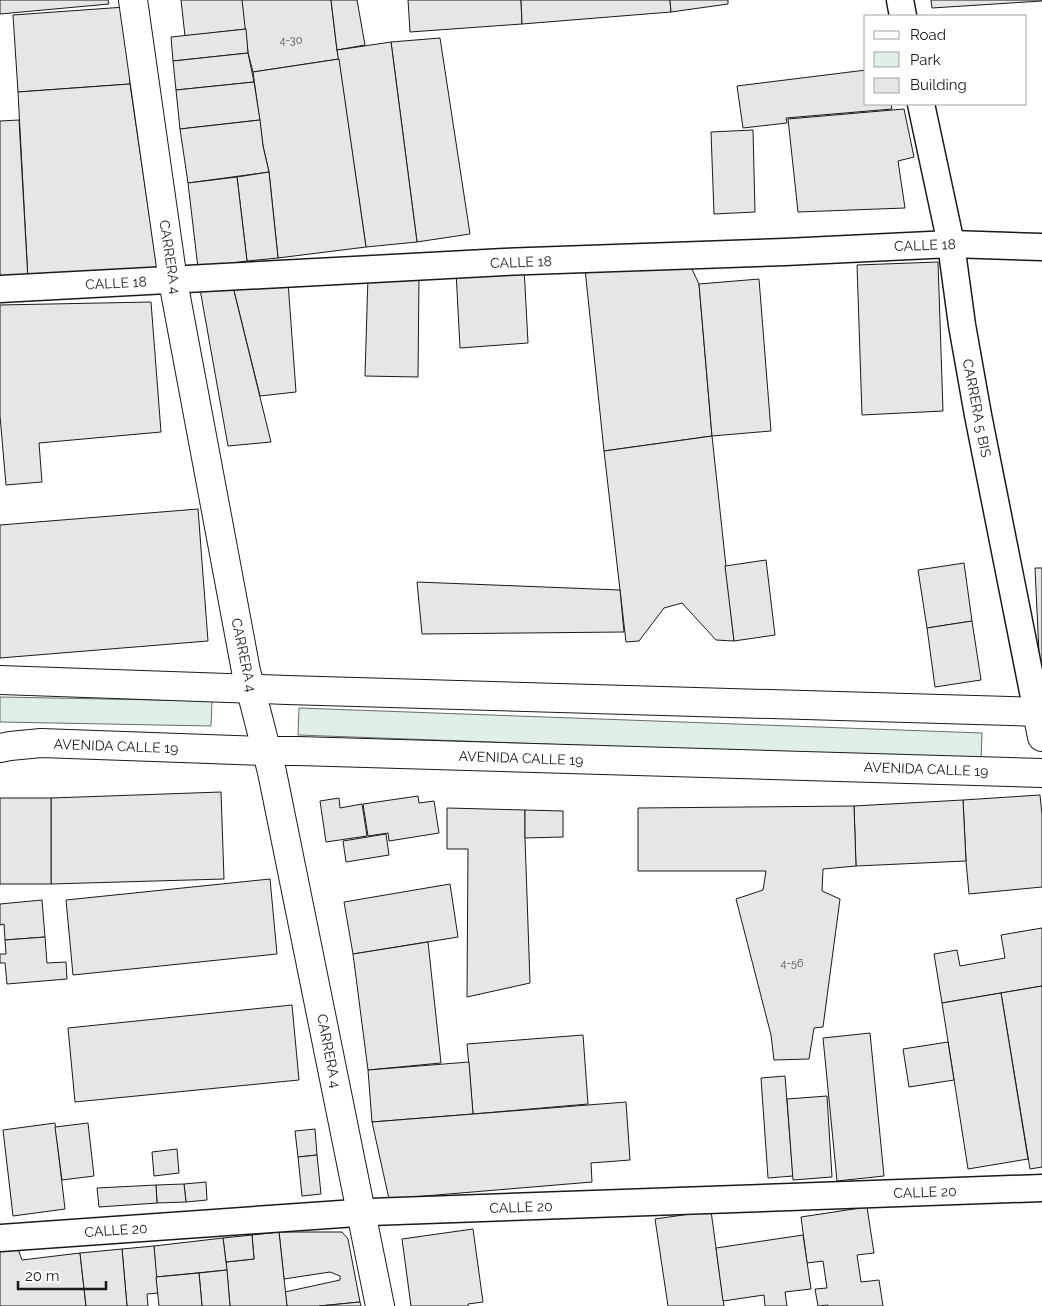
<svg xmlns="http://www.w3.org/2000/svg" width="1042" height="1306" viewBox="0 0 1042 1306" font-family="Raleway,sans-serif">
<style>
.green{fill:#e0efe3;stroke:#6a6a6a}
.building{fill:#e6e6e6;stroke:#1a1a1a}
.lines{fill:none;stroke-linecap:round;stroke-linejoin:round}
.minor-casing{stroke:#1a1a1a;stroke-width:29}
.tertiary-casing{stroke:#1a1a1a;stroke-width:30}
.secondary-casing{stroke:#1a1a1a;stroke-width:30}
.primary-casing{stroke:#1a1a1a;stroke-width:30}
.minor{stroke:#fff;stroke-width:26}
.tertiary{stroke:#fff;stroke-width:28}
.secondary{stroke:#fff;stroke-width:28}
.primary{stroke:#fff;stroke-width:28}
.labels{text-anchor:middle;stroke-width:4;stroke-linejoin:round;paint-order:stroke}
.number-label{font-size:11px;fill:#4d4d4d}
.street-label{font-size:14px;fill:#1a1a1a;stroke:#fff}
</style>
<rect width="100%" height="100%" fill="#fff"/>
<g class="green">
<polygon points="0,697 212,701 211,726 0,722"/>
<polygon points="299,708 982,733 981,760 298,735"/>
</g>
<g class="building">
<polygon points="0,0 108,0 109,4 0,14"/>
<polygon points="181,0 243,0 246,29 185,36"/>
<polygon points="242,0 331,0 337,50 339,59 253,72 248,53"/>
<polygon points="331,0 357,0 365,45 337,50"/>
<polygon points="408,0 521,0 522,24 410,32"/>
<polygon points="521,0 670,0 671,12 522,24"/>
<polygon points="670,0 728,0 728,4 671,12"/>
<polygon points="931,0 1042,0 1042,1 932,8"/>
<polygon points="125,7 130,84 18,92 13,15"/>
<polygon points="246,29 248,53 173,61 171,37"/>
<polygon points="440,38 470,234 417,242 391,42"/>
<polygon points="391,42 417,242 366,247 337,50"/>
<polygon points="248,53 254,82 176,90 173,61"/>
<polygon points="339,59 366,247 278,258 269,172 263,146 253,72"/>
<polygon points="866,70 866,104 891,104 892,109 786,118 787,123 743,128 737,86"/>
<polygon points="254,82 260,120 180,129 176,90"/>
<polygon points="130,84 159,281 28,280 18,92"/>
<polygon points="904,109 914,157 898,161 905,208 798,212 788,119"/>
<polygon points="19,120 28,280 0,281 0,121"/>
<polygon points="260,120 263,146 269,172 188,183 180,129"/>
<polygon points="753,130 755,212 714,214 711,132"/>
<polygon points="269,172 278,258 247,261 237,177"/>
<polygon points="237,177 247,261 198,268 188,183"/>
<polygon points="938,262 943,411 862,415 857,265"/>
<polygon points="690,265 699,284 712,436 604,451 585,269"/>
<polygon points="524,267 528,343 460,348 456,271"/>
<polygon points="419,275 418,377 365,376 368,276"/>
<polygon points="759,279 771,431 712,436 699,284"/>
<polygon points="288,282 296,392 260,396 233,287"/>
<polygon points="233,287 271,442 228,446 200,289"/>
<polygon points="151,302 161,432 39,443 42,482 6,485 0,416 0,305"/>
<polygon points="712,436 734,641 716,640 682,603 664,608 639,641 626,642 604,451"/>
<polygon points="198,509 208,641 0,658 0,525"/>
<polygon points="766,560 775,635 734,641 725,566"/>
<polygon points="964,563 972,621 927,628 918,570"/>
<polygon points="1035,568 1042,568 1042,675 1040,675"/>
<polygon points="417,582 620,590 624,632 422,634"/>
<polygon points="972,621 981,680 935,687 927,628"/>
<polygon points="221,792 224,879 51,884 51,798"/>
<polygon points="1040,795 1042,815 1042,887 969,894 966,861 963,800"/>
<polygon points="418,796 419,803 434,801 439,833 389,841 388,833 368,836 363,804"/>
<rect x="0" y="798" width="51" height="86"/>
<polygon points="339,798 340,808 362,804 367,836 326,842 320,801"/>
<polygon points="963,800 966,861 856,866 854,806"/>
<polygon points="854,806 856,866 823,869 822,891 840,899 823,1027 814,1028 809,1059 774,1060 771,1035 736,899 763,890 766,871 638,871 638,808"/>
<polygon points="447,808 525,810 525,838 530,983 467,997 468,849 447,849"/>
<polygon points="525,810 563,811 563,837 525,838"/>
<polygon points="386,834 389,855 346,862 343,841"/>
<polygon points="270,879 277,954 73,975 66,900"/>
<polygon points="450,884 458,937 353,954 344,902"/>
<polygon points="42,900 45,937 5,940 4,924 0,925 0,904"/>
<polygon points="1042,928 1042,986 942,1003 934,954 957,950 960,966 1005,958 1001,935"/>
<polygon points="45,937 47,963 66,962 67,979 7,984 5,963 0,963 0,954 6,954 5,940"/>
<polygon points="428,942 441,1063 368,1070 353,954"/>
<polygon points="1042,986 1042,1167 1030,1169 1001,993"/>
<polygon points="1001,993 1028,1159 968,1169 942,1003"/>
<polygon points="292,1005 299,1080 75,1102 68,1028"/>
<polygon points="870,1033 884,1176 837,1181 823,1038"/>
<polygon points="583,1035 588,1104 473,1114 467,1044"/>
<polygon points="948,1042 954,1080 909,1087 903,1049"/>
<polygon points="469,1062 473,1114 372,1122 368,1070"/>
<polygon points="785,1076 793,1176 768,1178 761,1078"/>
<polygon points="827,1096 832,1177 793,1180 787,1099"/>
<polygon points="626,1102 630,1160 591,1163 592,1182 389,1199 372,1122"/>
<polygon points="55,1123 65,1209 13,1216 3,1130"/>
<polygon points="88,1123 94,1176 62,1180 55,1127"/>
<polygon points="315,1129 317,1155 298,1157 295,1131"/>
<polygon points="177,1149 179,1173 154,1176 152,1152"/>
<polygon points="317,1155 321,1194 302,1196 298,1157"/>
<polygon points="206,1182 207,1200 186,1202 184,1184"/>
<polygon points="184,1184 186,1202 157,1203 156,1185"/>
<polygon points="156,1185 157,1203 99,1207 97,1188"/>
<polygon points="867,1207 874,1253 857,1255 861,1282 879,1280 883,1306 828,1306 828,1305 818,1306 815,1289 827,1288 823,1261 807,1263 801,1217"/>
<polygon points="711,1211 724,1306 668,1306 655,1219"/>
<polygon points="473,1229 483,1302 468,1304 468,1306 411,1306 402,1239"/>
<polygon points="279,1232 342,1232 348,1239 360,1302 319,1306 287,1306 285,1292 340,1280 340,1276 330,1272 284,1279"/>
<polygon points="279,1232 287,1306 230,1306 226,1262 254,1259 252,1235"/>
<polygon points="252,1235 254,1259 226,1262 223,1238"/>
<polygon points="803,1235 811,1289 785,1292 787,1306 765,1306 764,1295 723,1301 716,1248"/>
<polygon points="223,1238 227,1270 156,1277 154,1246"/>
<polygon points="0,1242 18,1249 22,1260 80,1253 86,1306 0,1306"/>
<polygon points="154,1246 158,1293 147,1294 148,1306 127,1306 122,1249"/>
<polygon points="122,1249 127,1306 86,1306 80,1253"/>
<polygon points="227,1270 230,1306 202,1306 199,1273"/>
<polygon points="199,1273 202,1306 159,1306 156,1277"/>
<polygon points="360,1302 361,1306 319,1306"/>
</g>
<g class="lines">
<g class="minor-casing">
<g id="minor">
<polyline points="900,0 903,16"/>
<polyline points="921,104 951,244 962,325 978,415 1037,712"/>
<polyline points="0,289 504,262 785,252 951,244 1042,247"/>
<polyline points="0,1238 370,1212 1042,1188"/>
</g>
</g>
<g class="tertiary-casing">
<polyline id="tertiary" points="133,0 173,281 246,671 272,772 380,1306"/>
</g>
<g class="secondary-casing">
<polyline id="secondary" points="1037,712 1042,737"/>
</g>
<g class="primary-casing">
<g id="primary">
<polyline points="0,680 287,690 1042,712"/>
<polyline points="0,748 10,746 41,743 266,751 298,751 1042,773"/>
</g>
</g>
<use href="#minor" class="minor"/>
<use href="#tertiary" class="tertiary"/>
<use href="#secondary" class="secondary"/>
<use href="#primary" class="primary"/>
</g>
<g class="labels">
<g class="number-label">
<text x="291" y="44">4-30</text>
<text x="792" y="967">4-56</text>
</g>
<g class="street-label">
<text transform="translate(925 245) rotate(-2)" y="5">CALLE 18</text>
<text transform="translate(170 257) rotate(81)" y="5">CARRERA 4</text>
<text transform="translate(521 262) rotate(-2)" y="5">CALLE 18</text>
<text transform="translate(116 283) rotate(-3)" y="5">CALLE 18</text>
<text transform="translate(977 408) rotate(79)" y="5">CARRERA 5 BIS</text>
<text transform="translate(244 655) rotate(78)" y="5">CARRERA 4</text>
<text transform="translate(116 746) rotate(2)" y="5">AVENIDA CALLE 19</text>
<text transform="translate(521 758) rotate(2)" y="5">AVENIDA CALLE 19</text>
<text transform="translate(926 769) rotate(2)" y="5">AVENIDA CALLE 19</text>
<text transform="translate(329 1051) rotate(79)" y="5">CARRERA 4</text>
<text transform="translate(925 1192) rotate(-2)" y="5">CALLE 20</text>
<text transform="translate(521 1207) rotate(-2)" y="5">CALLE 20</text>
<text transform="translate(116 1230) rotate(-4)" y="5">CALLE 20</text>
</g>
</g>
<rect x="864" y="15" width="162" height="90" fill="#ffffff" stroke="#a3a3a3"/>
<rect x="874" y="31" width="25" height="8" fill="#ffffff" stroke="#a3a3a3"/>
<text x="910" y="40" font-size="15" fill="#1a1a1a">Road</text>
<rect x="874" y="52" width="25" height="15" fill="#e0efe3" stroke="#a3a3a3"/>
<text x="910" y="65" font-size="15" fill="#1a1a1a">Park</text>
<rect x="874" y="78" width="25" height="15" fill="#e6e6e6" stroke="#a3a3a3"/>
<text x="910" y="90" font-size="15" fill="#1a1a1a">Building</text>
<path d="M18 1281v8h88v-8" fill="none" stroke="#1a1a1a" stroke-width="2.5"/>
<text x="25" y="1281" font-size="15" fill="#1a1a1a" stroke="#ffffff" stroke-width="4" paint-order="stroke">20 m</text>
</svg>
